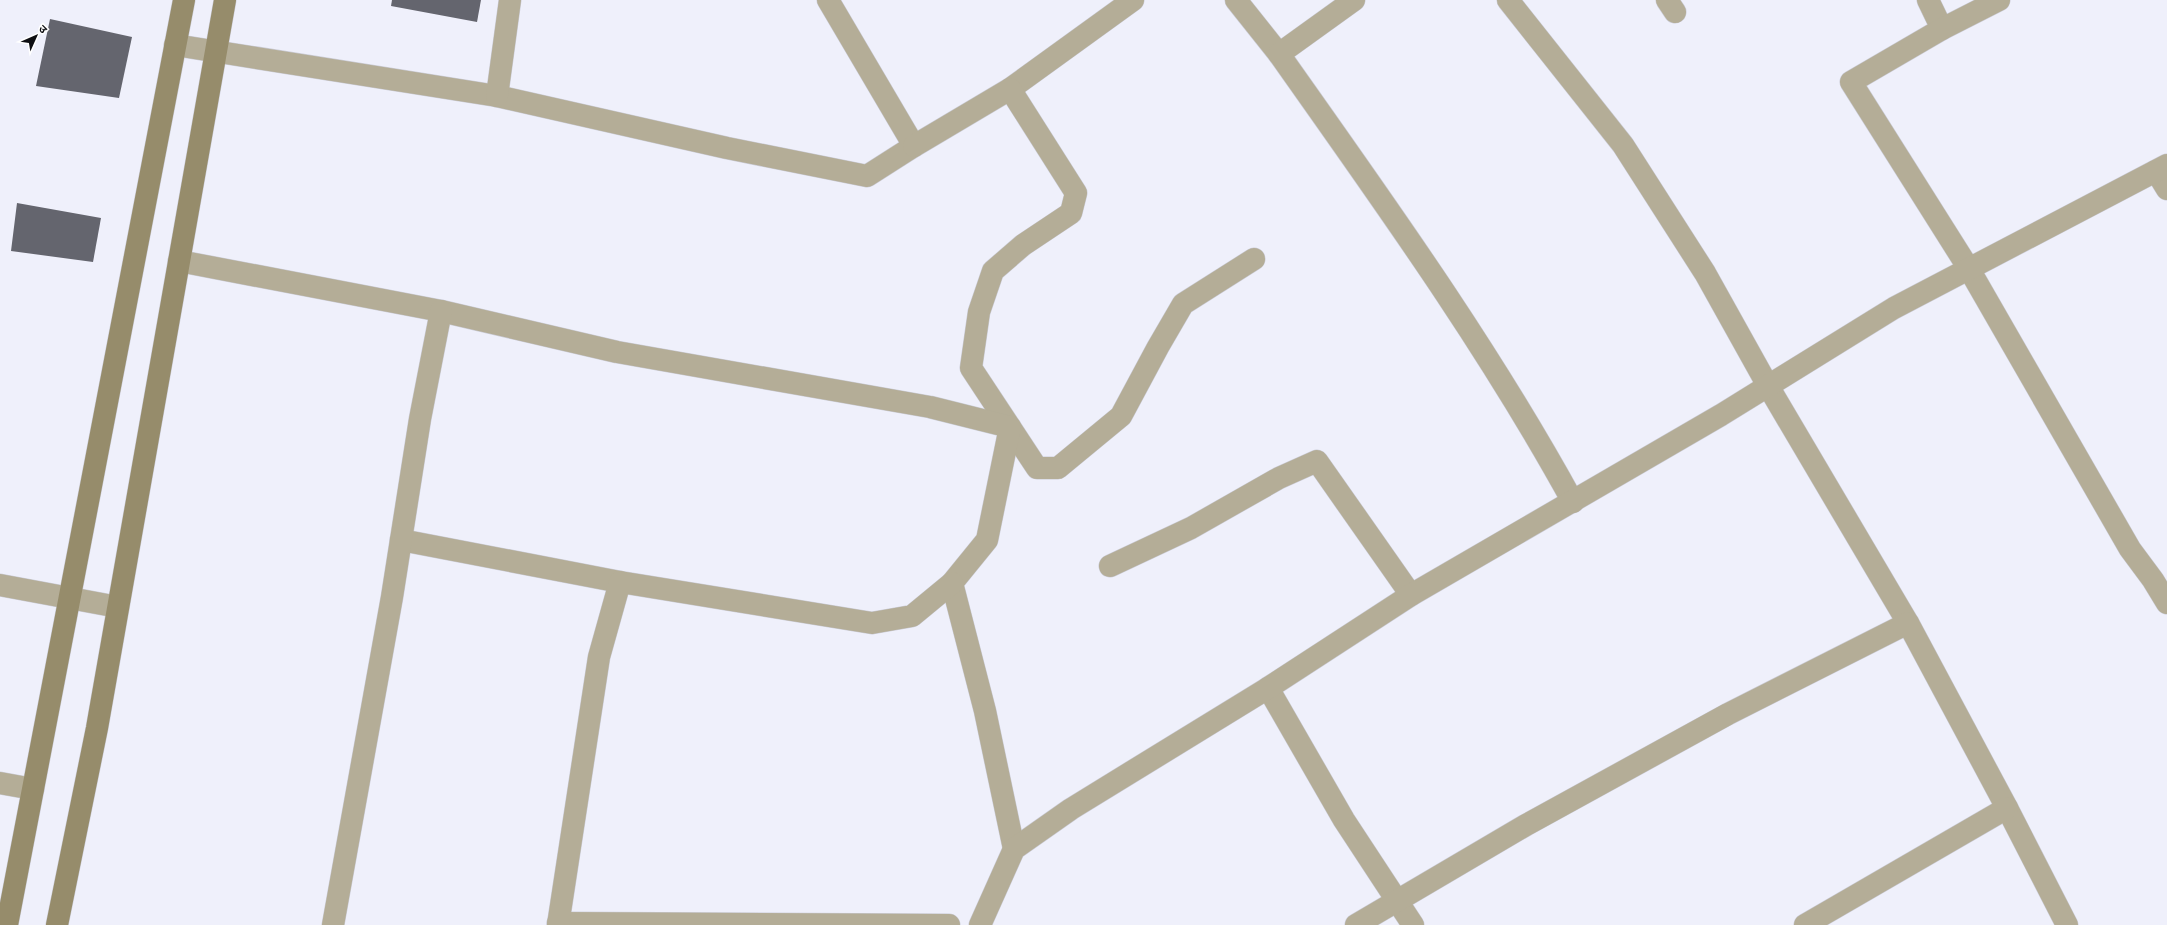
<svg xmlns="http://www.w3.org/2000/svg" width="2167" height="925" viewBox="0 0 2167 925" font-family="Arial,'Noto Sans Devanagari',sans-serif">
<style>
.building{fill:#64656e}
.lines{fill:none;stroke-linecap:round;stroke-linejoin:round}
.street-casing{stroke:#cbccd6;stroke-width:23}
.secondary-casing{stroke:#cbccd6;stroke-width:23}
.street{stroke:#b4ad97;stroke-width:22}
.secondary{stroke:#968c6b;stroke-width:22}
</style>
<rect width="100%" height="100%" fill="#eff0fb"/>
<g class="building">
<polygon points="392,0 481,0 477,22 391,6"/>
<polygon points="50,19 132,37 119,98 36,86"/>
<polygon points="17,203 101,218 93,262 11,251"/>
</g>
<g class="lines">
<g class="street-casing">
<g id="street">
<polyline points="1236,0 1279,54"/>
<path d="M 1354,0 L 1279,54 C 1382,200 1487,345 1573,502"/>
<polyline points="1508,0 1623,145 1705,273 1768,386 1908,623"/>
<polyline points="1667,0 1675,12"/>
<polyline points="1928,0 1942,29"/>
<polyline points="1999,0 1942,29 1851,82 1969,269 2130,549 2153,580 2167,603"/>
<polyline points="175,45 497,96 727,148 867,176 914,146 828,0"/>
<polyline points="1010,89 1133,0"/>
<polyline points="497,96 510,0"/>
<polyline points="914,146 1010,89 1076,193 1071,213 1023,245 993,271 979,312 971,368 1037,468 1058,468 1121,416 1158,347 1183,304 1254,259"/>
<polyline points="2156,171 2167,189"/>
<polyline points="179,261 441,311 617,352 930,407 1010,427 987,540 952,583 985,711 1014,849"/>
<polyline points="401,540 620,582"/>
<polyline points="1110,566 1191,528 1279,478 1317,461 1411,595"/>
<polyline points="0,585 118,607"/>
<polyline points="1268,688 1344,820 1413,925"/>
<polyline points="0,783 33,789"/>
<polyline points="558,923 949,925"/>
<polyline points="333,925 392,597 420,419 441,311"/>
<polyline points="558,925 599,657 620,582 872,623 912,616 952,583"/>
<polyline points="980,925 1014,849 1071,809 1268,688 1411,595 1721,415 1894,308 2167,165"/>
<polyline points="1356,925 1526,825 1728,714 1908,623 2007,808 2067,925"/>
<polyline points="1805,925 2007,808"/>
</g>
</g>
<g class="secondary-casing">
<g id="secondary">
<polyline points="7,925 184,0"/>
<polyline points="57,925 97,728 225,0"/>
</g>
</g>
<use href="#street" class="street"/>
<use href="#secondary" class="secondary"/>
</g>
<g transform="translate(36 36) rotate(45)" stroke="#ffffff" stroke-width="3" paint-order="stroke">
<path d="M0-3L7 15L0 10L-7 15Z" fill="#0e0e12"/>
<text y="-6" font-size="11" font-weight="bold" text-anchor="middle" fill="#0e0e12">उ</text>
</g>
</svg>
